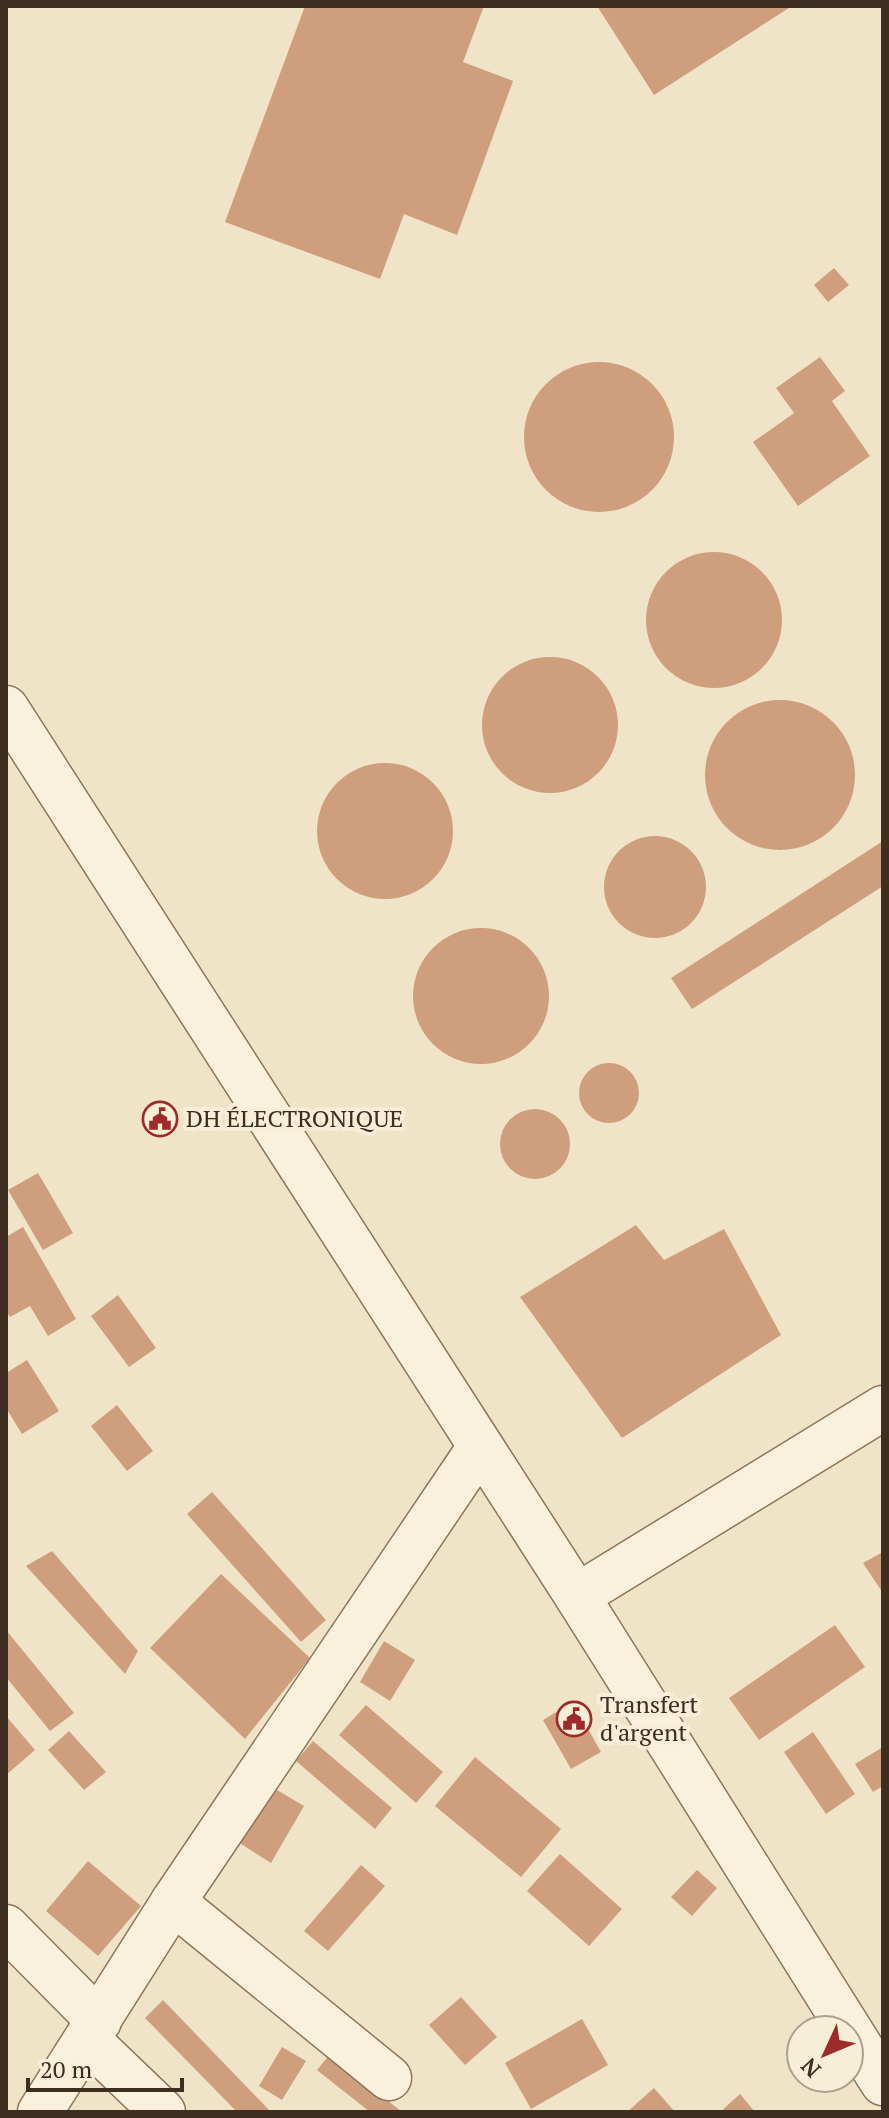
<svg xmlns="http://www.w3.org/2000/svg" width="889" height="2118" viewBox="0 0 889 2118" font-family="'PT Serif',serif">
<style>
.building{fill:#cf9f7d}
.lines{fill:none;stroke-linecap:round;stroke-linejoin:round}
.minor-casing{stroke:#8d765c;stroke-width:47}
.tertiary-casing{stroke:#8d765c;stroke-width:47}
.minor{stroke:#faf1dc;stroke-width:44}
.tertiary{stroke:#faf1dc;stroke-width:44}
.labels{text-anchor:middle;stroke-width:8;stroke-linejoin:round;paint-order:stroke}
.poi-label{font-size:24px;fill:#3d2e20;stroke:#f7eed8;text-anchor:start}
</style>
<rect width="100%" height="100%" fill="#f0e4c8"/>
<g class="building">
<polygon points="305,6 484,6 463,62 513,81 457,235 404,214 380,279 225,222"/>
<polygon points="597,6 792,6 654,95"/>
<polygon points="834,268 849,285 828,302 814,285"/>
<polygon points="820,357 845,391 832,401 870,456 798,506 753,442 794,413 776,388"/>
<circle cx="599" cy="437" r="75"/>
<circle cx="714" cy="620" r="68"/>
<circle cx="550" cy="725" r="68"/>
<circle cx="780" cy="775" r="75"/>
<circle cx="385" cy="831" r="68"/>
<circle cx="655" cy="887" r="51"/>
<polygon points="883,841 883,886 692,1009 671,978"/>
<circle cx="481" cy="996" r="68"/>
<circle cx="609" cy="1093" r="30"/>
<circle cx="535" cy="1144" r="35"/>
<polygon points="38,1173 73,1233 43,1250 8,1190"/>
<polygon points="636,1225 664,1260 724,1229 781,1335 622,1438 520,1297"/>
<polygon points="23,1227 76,1319 48,1336 30,1306 10,1317 6,1311 6,1237"/>
<polygon points="118,1295 156,1348 129,1367 91,1316"/>
<polygon points="27,1360 59,1411 22,1434 6,1408 6,1373"/>
<polygon points="117,1405 153,1451 127,1471 91,1426"/>
<polygon points="212,1492 326,1620 301,1642 187,1514"/>
<polygon points="52,1551 138,1651 125,1674 26,1566"/>
<polygon points="883,1552 883,1593 863,1563"/>
<polygon points="221,1574 310,1658 245,1739 150,1648"/>
<polygon points="835,1625 865,1667 759,1740 729,1698"/>
<polygon points="6,1630 74,1713 50,1731 6,1677"/>
<polygon points="384,1641 415,1660 390,1701 360,1682"/>
<polygon points="573,1702 601,1752 571,1769 543,1720"/>
<polygon points="366,1705 443,1772 416,1803 339,1735"/>
<polygon points="6,1716 35,1750 6,1775"/>
<polygon points="69,1731 106,1772 84,1790 48,1750"/>
<polygon points="813,1732 855,1794 826,1814 784,1752"/>
<polygon points="313,1741 392,1808 375,1829 296,1761"/>
<polygon points="883,1747 883,1786 873,1792 855,1764"/>
<polygon points="475,1757 561,1829 521,1877 435,1806"/>
<polygon points="272,1787 304,1806 271,1863 238,1842"/>
<polygon points="560,1854 622,1909 589,1946 527,1891"/>
<polygon points="88,1861 141,1906 98,1956 46,1911"/>
<polygon points="361,1865 385,1886 328,1951 304,1931"/>
<polygon points="697,1870 717,1888 692,1916 671,1897"/>
<polygon points="461,1997 497,2037 465,2065 429,2025"/>
<polygon points="163,2000 271,2112 237,2112 145,2018"/>
<polygon points="582,2019 608,2065 531,2109 505,2063"/>
<polygon points="282,2047 306,2061 282,2100 259,2086"/>
<polygon points="330,2054 402,2112 370,2112 317,2070"/>
<polygon points="654,2088 675,2112 627,2112"/>
<polygon points="740,2094 755,2112 720,2112"/>
</g>
<g class="lines">
<g class="minor-casing">
<g id="minor">
<polyline points="577,1596 883,1408"/>
<polyline points="173,1902 389,2078"/>
<polyline points="6,1927 99,2021"/>
<polyline points="88,2040 163,2112"/>
<polyline points="40,2112 173,1902 480,1447"/>
</g>
</g>
<g class="tertiary-casing">
<polyline id="tertiary" points="6,708 577,1596 883,2083"/>
</g>
<use href="#minor" class="minor"/>
<use href="#tertiary" class="tertiary"/>
</g>
<defs>
<g id="civic-ring" transform="scale(1.8)"><circle r="9.5" fill="#f7eed8" stroke="#9e2a2b" stroke-width="1.5"/><path d="M-.6-6.5H3V-4.5H.6V-3L4-1V1h2V6H-6V1h2V-1L-.6-3ZM-1.2 2.5V6h2.4V2.5Z" fill="#9e2a2b"/></g>
</defs>
<g fill-rule="evenodd">
<use href="#civic-ring" x="160" y="1119"/>
<use href="#civic-ring" x="574" y="1719"/>
</g>
<g class="labels">
<g class="poi-label">
<text x="186" y="1127">DH ÉLECTRONIQUE</text>
<text x="600" y="1713">Transfert<tspan x="600" dy="28">d'argent</tspan></text>
</g>
</g>
<rect width="889" height="2118" fill="none" stroke="#3d2e20" stroke-width="16"/>
<g transform="translate(825 2054) rotate(226)"><circle r="38" fill="#f7eed8" stroke="#ada18e" stroke-width="2"/>
<path d="M0-6L14 30L0 20L-14 30Z" fill="#9e2a2b"/>
<text y="-12" font-size="22" font-weight="bold" text-anchor="middle" fill="#3d2e20">N</text>
</g>
<path d="M28 2078v12h154v-12" fill="none" stroke="#3d2e20" stroke-width="4"/>
<text x="40" y="2078" font-size="24" fill="#3d2e20" stroke="#f7eed8" stroke-width="6" paint-order="stroke">20 m</text>
</svg>
